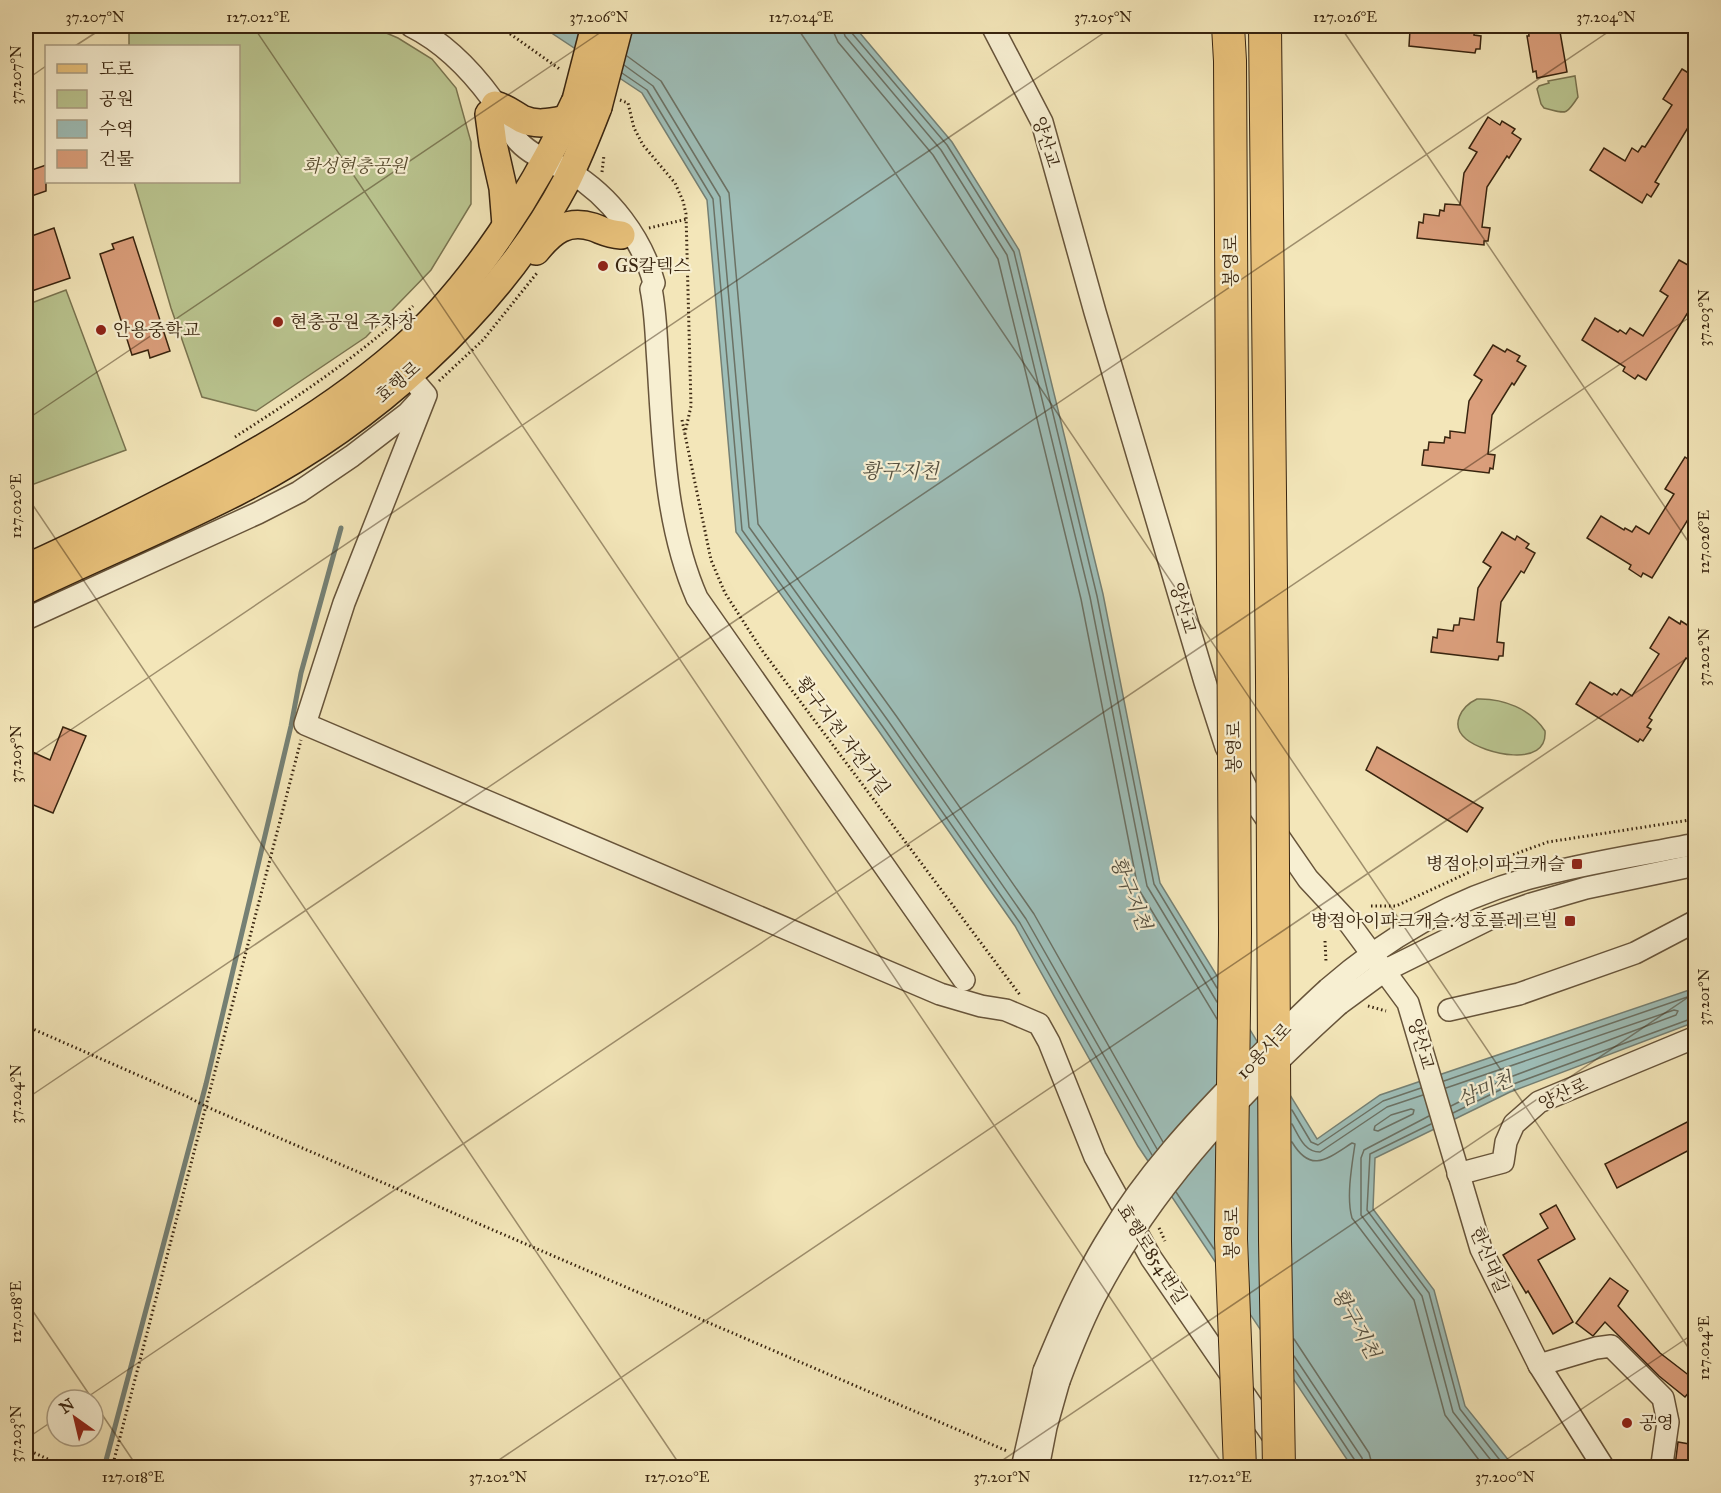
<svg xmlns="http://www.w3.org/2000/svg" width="1721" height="1493" viewBox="0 0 1721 1493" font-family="'IM FELL Great Primer','Noto Serif KR',serif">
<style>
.green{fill:#bac590;stroke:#797450;stroke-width:1.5}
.water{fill:#9ebeb8;stroke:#758074;stroke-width:1.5}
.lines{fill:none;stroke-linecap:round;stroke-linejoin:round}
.shore{stroke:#6b7164;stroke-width:1.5}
.stream{stroke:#758074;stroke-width:5}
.building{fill:#db9f7c;stroke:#38240f;stroke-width:1.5}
.minor-casing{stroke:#67543a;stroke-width:24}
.major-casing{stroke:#38240f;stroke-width:30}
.highway-casing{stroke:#38240f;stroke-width:34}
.path{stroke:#38240f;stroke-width:3;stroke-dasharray:1.5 3;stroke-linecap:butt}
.minor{stroke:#f7efd2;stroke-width:21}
.major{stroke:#eac37c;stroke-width:27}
.highway{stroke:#eac37c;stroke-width:32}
.minor-bridge-casing{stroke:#67543a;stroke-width:24;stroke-linecap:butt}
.major-bridge-casing{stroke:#38240f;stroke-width:30;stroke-linecap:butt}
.highway-bridge-casing{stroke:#38240f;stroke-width:34;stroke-linecap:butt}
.minor-bridge{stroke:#f7efd2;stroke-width:21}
.major-bridge{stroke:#eac37c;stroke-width:27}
.highway-bridge{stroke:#eac37c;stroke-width:32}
.ticks{fill:none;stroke:#38240f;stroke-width:1.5;stroke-opacity:0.45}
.poi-dot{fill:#8f2418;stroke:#f7efd2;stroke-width:2}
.labels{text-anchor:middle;stroke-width:4.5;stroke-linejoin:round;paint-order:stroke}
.street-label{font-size:18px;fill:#38240f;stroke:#f7efd2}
.park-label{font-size:18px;font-style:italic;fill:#584c2f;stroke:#f7efd2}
.poi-label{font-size:18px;fill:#38240f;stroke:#f7efd2;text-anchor:start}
.water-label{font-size:20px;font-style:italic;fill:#575242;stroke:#f7efd2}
.neatline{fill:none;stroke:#38240f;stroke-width:2}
.ticks-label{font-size:15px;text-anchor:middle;fill:#38240f}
</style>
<rect width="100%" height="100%" fill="#f3e6b9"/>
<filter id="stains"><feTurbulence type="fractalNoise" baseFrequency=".00333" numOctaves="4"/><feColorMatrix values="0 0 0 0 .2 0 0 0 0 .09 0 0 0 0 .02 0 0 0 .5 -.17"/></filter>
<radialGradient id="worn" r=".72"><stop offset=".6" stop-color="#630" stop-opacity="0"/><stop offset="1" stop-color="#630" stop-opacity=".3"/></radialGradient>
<g class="green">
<polygon points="129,26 360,26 377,29 398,38 432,59 456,88 471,142 471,204 431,270 366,337 256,411 202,397 171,308 134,182 238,182 238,46 129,46"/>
<path d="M 1575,76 L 1578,97 C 1565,117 1566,113 1544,108 L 1541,104 L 1537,89 L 1539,86 L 1549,83 L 1548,81 Z"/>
<polygon points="66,290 126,450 26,487 26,305"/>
<path d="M 1477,699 C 1503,698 1531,709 1545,731 C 1548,769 1484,754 1466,739 C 1449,725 1462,706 1477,699 Z"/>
</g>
<polygon class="water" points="541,26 854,26 952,142 1019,250 1103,594 1160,883 1317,1139 1380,1095 1695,988 1695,1022 1510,1092 1375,1158 1373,1209 1434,1290 1465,1406 1514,1467 1352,1467 1138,1146 1015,926 878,730 736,532 707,200 642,93"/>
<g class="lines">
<g class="shore">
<polyline points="833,26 834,33 838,42 933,155 998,259 1081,599 1138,888 1217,1019"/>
<polyline points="842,26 845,36 941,150 1007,255 1090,597 1147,886 1217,1002"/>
<polyline points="850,26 851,32 947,145 1014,252 1097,596 1154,884 1217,988"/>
<polyline points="627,56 661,81 729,193 758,524 897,717 1034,914 1163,1142"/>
<polyline points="624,65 653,86 720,197 749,527 889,722 1026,919 1157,1149"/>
<polyline points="622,73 647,90 713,199 742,530 883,727 1020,923 1152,1155"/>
<polyline points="1444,1081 1696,994"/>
<polyline points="1446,1088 1674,1010 1678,1011 1676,1015 1505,1079 1451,1106"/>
<polygon points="1411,1109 1414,1110 1413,1114 1378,1131 1374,1130 1375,1126 1391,1115"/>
<polyline points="1292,1110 1311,1142 1318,1145 1383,1101 1421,1088"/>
<polyline points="1453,1113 1508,1086 1696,1017"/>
<polyline points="1429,1116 1364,1150 1361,1158 1361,1215 1422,1296 1453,1412 1497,1468"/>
<path d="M 1292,1124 C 1299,1136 1304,1152 1320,1152 L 1387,1107 L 1423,1095"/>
<polyline points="1431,1124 1370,1154 1367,1210 1429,1293 1460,1409 1506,1468"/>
<path d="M 1292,1142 C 1311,1174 1327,1159 1352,1143 L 1355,1144 C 1352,1164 1346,1198 1352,1218 L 1414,1300 L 1445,1415 L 1485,1468"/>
<polyline points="1176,1192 1214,1249"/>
<polyline points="1294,1339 1369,1453 1373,1468"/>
<polyline points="1294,1356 1362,1458 1364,1468"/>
<polyline points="1295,1370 1356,1462 1357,1468"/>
</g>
<polyline class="stream" points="104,1468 206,1084 291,726 301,673 341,528"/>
</g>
<g class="building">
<polygon points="1415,26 1475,26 1474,35 1481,36 1480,49 1476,49 1475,53 1409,46 1410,30 1414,31"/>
<polygon points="1528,26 1559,26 1567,72 1537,78 1536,71 1533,72 1527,36 1529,36"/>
<polygon points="1682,69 1695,77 1695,116 1655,182 1659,184 1651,197 1647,194 1642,203 1590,170 1604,148 1625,161 1632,148 1638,152 1642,146 1645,147 1672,105 1663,99"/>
<polygon points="1488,117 1500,125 1502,121 1515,129 1512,133 1521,139 1509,158 1507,156 1487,187 1482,227 1490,228 1488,241 1484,241 1484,245 1417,238 1419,222 1423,223 1424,214 1439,216 1440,210 1444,211 1445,204 1460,205 1464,173 1477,152 1469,148"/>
<polygon points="46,165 46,191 26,198 26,172"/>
<polygon points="54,228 70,278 26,293 26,238"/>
<polygon points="133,237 170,351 150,358 148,350 132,355 100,254 114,249 112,244"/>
<polygon points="1679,260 1695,269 1695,301 1646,380 1638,375 1635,379 1623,371 1625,367 1582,340 1595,318 1618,332 1620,330 1626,334 1630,328 1643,336 1668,296 1660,291"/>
<polygon points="1493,345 1505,352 1507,349 1520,356 1517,361 1526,366 1514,385 1512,383 1492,415 1488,454 1495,455 1493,469 1490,468 1489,473 1422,465 1424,450 1428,450 1429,442 1444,443 1445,437 1450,438 1450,431 1465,433 1469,401 1482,380 1474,375"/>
<polygon points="1685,457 1695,464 1695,508 1652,578 1643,573 1641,577 1629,569 1631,565 1587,538 1601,516 1624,530 1625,528 1632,532 1636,526 1649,534 1674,494 1665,489"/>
<polygon points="1502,532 1515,540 1517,536 1529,544 1526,548 1535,553 1524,573 1521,571 1501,602 1497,642 1504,643 1503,656 1499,656 1498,660 1431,652 1433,637 1437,638 1438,629 1453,631 1454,625 1459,625 1460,618 1474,620 1478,588 1491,567 1483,562"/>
<polygon points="1669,617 1680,624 1681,621 1695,630 1695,649 1689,660 1686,658 1649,718 1652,720 1647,727 1651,729 1643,741 1640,739 1638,742 1576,704 1590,682 1612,695 1614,693 1617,695 1621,689 1632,696 1659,654 1650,648"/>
<polygon points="63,727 86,736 53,813 26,802 26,749 50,760"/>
<polygon points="1377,747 1483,808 1467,832 1366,770"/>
<polygon points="1695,1118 1695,1147 1617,1188 1605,1164"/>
<polygon points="1556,1205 1575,1239 1538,1260 1573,1322 1553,1334 1528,1291 1526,1293 1503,1255 1548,1228 1540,1214"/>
<polygon points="1610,1278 1628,1291 1618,1306 1660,1353 1695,1380 1695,1385 1685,1397 1659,1376 1605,1322 1593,1336 1576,1323"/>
<polygon points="1678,1442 1695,1445 1695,1467 1675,1466"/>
</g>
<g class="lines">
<g class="minor-casing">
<g id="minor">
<path d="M 411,26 C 445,43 470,69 492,99 C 502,113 507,129 519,142 C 532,156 553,163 570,172 C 610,196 642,238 654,283 L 651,289 C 656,313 656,338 658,363 C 663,441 665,525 697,598 L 964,980"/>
<polyline points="992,26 1042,122 1095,312 1205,682 1226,747 1250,795 1308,879 1349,923 1408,1003 1481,1249 1539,1365 1604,1468"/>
<polyline points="408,374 426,395 344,603 305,724 940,994 981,1006 1006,1010 1039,1024 1049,1042 1095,1157 1151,1258 1279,1445"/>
<polyline points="26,619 258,513 299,492 352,456 408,413 421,399"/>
<path d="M 1328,989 C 1386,938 1454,899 1530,878 C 1584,863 1641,855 1696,844"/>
<polyline points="1339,1004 1384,971 1489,919 1531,904 1586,888 1696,865"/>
<polyline points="1449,1010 1519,994 1635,953 1696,921"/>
<polyline points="1458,1174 1503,1162 1506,1142 1514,1124 1539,1102 1696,1037"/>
<polyline points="1539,1365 1596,1348 1611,1346 1663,1398 1668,1422 1662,1464 1659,1468"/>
<polyline points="1022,1468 1044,1371"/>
<polyline points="1038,1468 1046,1427 1059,1381"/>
</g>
</g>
<g class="major-casing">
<g id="major">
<path d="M 495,105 C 506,108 513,114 522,119 C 537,126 552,122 567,119"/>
<polyline points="489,114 493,144 503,188 506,225"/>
<path d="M 536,251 C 552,231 567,219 593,227 C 604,231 608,234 621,235"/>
<path d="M 26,568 C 71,548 115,526 160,503 C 244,462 329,413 400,351 C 474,286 535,189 576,100"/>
<path d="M 26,590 C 95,557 167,527 236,492 C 367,426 496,313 566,182 C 578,158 588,133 598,107"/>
</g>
</g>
<g class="highway-casing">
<g id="highway">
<polyline points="1228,26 1230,61 1233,580"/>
<polyline points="1265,26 1272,679"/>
</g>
</g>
<g class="path">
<polyline points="499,26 561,70"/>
<polyline points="620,100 628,103 634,128 643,145 675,183 683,201 686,214 691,406 685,433"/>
<polyline points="602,172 604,155"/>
<polyline points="649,228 687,219"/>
<polyline points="439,381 483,340 537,273"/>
<polyline points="682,420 711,560 725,593 761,649 1020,995"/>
<path d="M 235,437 C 297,397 358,357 413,306"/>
<polyline points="1371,906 1396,906 1487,864 1548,842 1696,819"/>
<polyline points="1325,941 1326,962"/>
<polyline points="1368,1006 1386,1011"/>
<polyline points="26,1026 188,1097 207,1107 1007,1451"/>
<polyline points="1159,1228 1165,1241"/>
<polyline points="26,1449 67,1468"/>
<polyline points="112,1468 301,740"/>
</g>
<use href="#minor" class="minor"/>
<use href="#major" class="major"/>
<use href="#highway" class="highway"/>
<g class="minor-bridge-casing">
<g id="minor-bridge">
<path d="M 1044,1371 C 1063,1325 1083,1278 1110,1235 C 1146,1175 1194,1123 1243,1073 C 1271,1044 1298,1016 1328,989"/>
<path d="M 1059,1381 C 1071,1349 1083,1318 1099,1289 C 1158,1178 1246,1088 1339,1004"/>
</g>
</g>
<g class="major-bridge-casing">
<g id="major-bridge">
<polyline points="576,100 595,26"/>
<polyline points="598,107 619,26"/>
</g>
</g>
<g class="highway-bridge-casing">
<g id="highway-bridge">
<polyline points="1233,580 1235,933 1231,1239 1240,1468"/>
<polyline points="1272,679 1275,1241 1279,1468"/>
</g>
</g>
<use href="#minor-bridge" class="minor-bridge"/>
<use href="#major-bridge" class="major-bridge"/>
<use href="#highway-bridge" class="highway-bridge"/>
</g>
<path class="ticks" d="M 253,26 L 1225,1468M 796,26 L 1696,1359M 1340,26 L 1696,553M 75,46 L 106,26M 26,80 L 46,66M 26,420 L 610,26M 26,495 L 682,1468M 26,760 L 1114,26M 26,1099 L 1617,26M 26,1301 L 93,1400M 83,1400 L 1696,313M 93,1401 L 138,1468M 26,1439 L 57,1418M 487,1468 L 1696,652M 991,1468 L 1696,992M 1494,1468 L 1696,1332"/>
<g class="poi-dot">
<circle cx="603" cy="266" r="6"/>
<circle cx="278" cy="322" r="6"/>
<circle cx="101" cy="330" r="6"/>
<rect x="1571" y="858" width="12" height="12" rx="3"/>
<rect x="1564" y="915" width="12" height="12" rx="3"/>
<circle cx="1627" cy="1423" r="6"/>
</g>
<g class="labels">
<g class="street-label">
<text transform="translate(1046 142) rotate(72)" y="6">양산교</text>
<text transform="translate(1231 261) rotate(-90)" y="6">봉영로</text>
<text transform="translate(398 382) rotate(-41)" y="6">효행로</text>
<text transform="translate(1183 608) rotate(74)" y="6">양산교</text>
<text transform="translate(843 736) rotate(53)" y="6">황구지천 자전거길</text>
<text transform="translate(1234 747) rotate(-90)" y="6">봉영로</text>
<text transform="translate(1421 1044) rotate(74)" y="6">양산교</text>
<text transform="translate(1264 1051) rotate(-46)" y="6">10용사로</text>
<text transform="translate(1563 1094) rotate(-25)" y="6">양산로</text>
<text transform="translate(1232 1233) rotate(-90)" y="6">봉영로</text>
<text transform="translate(1152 1254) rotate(58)" y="6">효행로854번길</text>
<text transform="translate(1489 1260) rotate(67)" y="6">한신대길</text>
</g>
<g class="park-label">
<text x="355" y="172">화성현충공원</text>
</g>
<g class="poi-label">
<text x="615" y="272">GS칼텍스</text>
<text x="290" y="328">현충공원 주차장</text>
<text x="113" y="336">안용중학교</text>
<text x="1565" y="870" text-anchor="end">병점아이파크캐슬</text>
<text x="1558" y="927" text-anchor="end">병점아이파크캐슬.성호플레르빌</text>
<text x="1639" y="1429">공영</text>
</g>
<g class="water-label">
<text x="900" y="478">황구지천</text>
<text transform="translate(1131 893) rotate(68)" y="7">황구지천</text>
<text transform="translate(1485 1089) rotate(-23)" y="7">삼미천</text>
<text transform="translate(1356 1323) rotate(61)" y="7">황구지천</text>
</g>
</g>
<rect width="1721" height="1493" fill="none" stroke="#f3e6b9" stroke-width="66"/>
<rect x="45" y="45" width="195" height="138" fill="#f7efd2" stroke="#ab9e84" stroke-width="1.5"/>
<rect x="57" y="64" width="30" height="9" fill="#eac37c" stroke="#ab9e84" stroke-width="1.5"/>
<text x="99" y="75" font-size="18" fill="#38240f">도로</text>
<rect x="57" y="90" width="30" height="18" fill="#bac590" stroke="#ab9e84" stroke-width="1.5"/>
<text x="99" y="105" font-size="18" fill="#38240f">공원</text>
<rect x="57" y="120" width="30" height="18" fill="#9ebeb8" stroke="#ab9e84" stroke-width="1.5"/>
<text x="99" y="135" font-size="18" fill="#38240f">수역</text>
<rect x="57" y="150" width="30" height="18" fill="#db9f7c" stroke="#ab9e84" stroke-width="1.5"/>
<text x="99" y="165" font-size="18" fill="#38240f">건물</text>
<g transform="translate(75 1418) rotate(326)"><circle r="28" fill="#f7efd2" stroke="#ab9e84" stroke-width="1.5"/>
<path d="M0-4.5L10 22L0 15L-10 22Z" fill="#8f2418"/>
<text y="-9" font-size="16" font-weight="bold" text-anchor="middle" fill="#38240f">N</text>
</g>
<rect x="33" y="33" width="1655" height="1427" class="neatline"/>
<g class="ticks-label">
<text x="95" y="22">37.207°N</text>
<text x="258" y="22">127.022°E</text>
<text x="599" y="22">37.206°N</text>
<text x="801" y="22">127.024°E</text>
<text x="1103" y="22">37.205°N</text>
<text x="1345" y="22">127.026°E</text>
<text x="1606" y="22">37.204°N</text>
<text transform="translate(16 75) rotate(-90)" y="5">37.207°N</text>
<text transform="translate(1704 318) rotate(-90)" y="5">37.203°N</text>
<text transform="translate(16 506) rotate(-90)" y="5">127.020°E</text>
<text transform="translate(1704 542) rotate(-90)" y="5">127.026°E</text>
<text transform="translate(1704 657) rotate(-90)" y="5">37.202°N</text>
<text transform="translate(16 754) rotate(-90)" y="5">37.205°N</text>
<text transform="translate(1704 997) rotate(-90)" y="5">37.201°N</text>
<text transform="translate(16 1094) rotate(-90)" y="5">37.204°N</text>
<text transform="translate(16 1312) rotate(-90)" y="5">127.018°E</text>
<text transform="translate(1704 1348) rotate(-90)" y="5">127.024°E</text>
<text transform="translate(16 1434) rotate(-90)" y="5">37.203°N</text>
<text x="133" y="1482">127.018°E</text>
<text x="498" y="1482">37.202°N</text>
<text x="677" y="1482">127.020°E</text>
<text x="1002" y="1482">37.201°N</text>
<text x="1220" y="1482">127.022°E</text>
<text x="1505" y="1482">37.200°N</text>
</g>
<rect width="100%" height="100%" filter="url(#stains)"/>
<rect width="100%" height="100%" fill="url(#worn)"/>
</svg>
